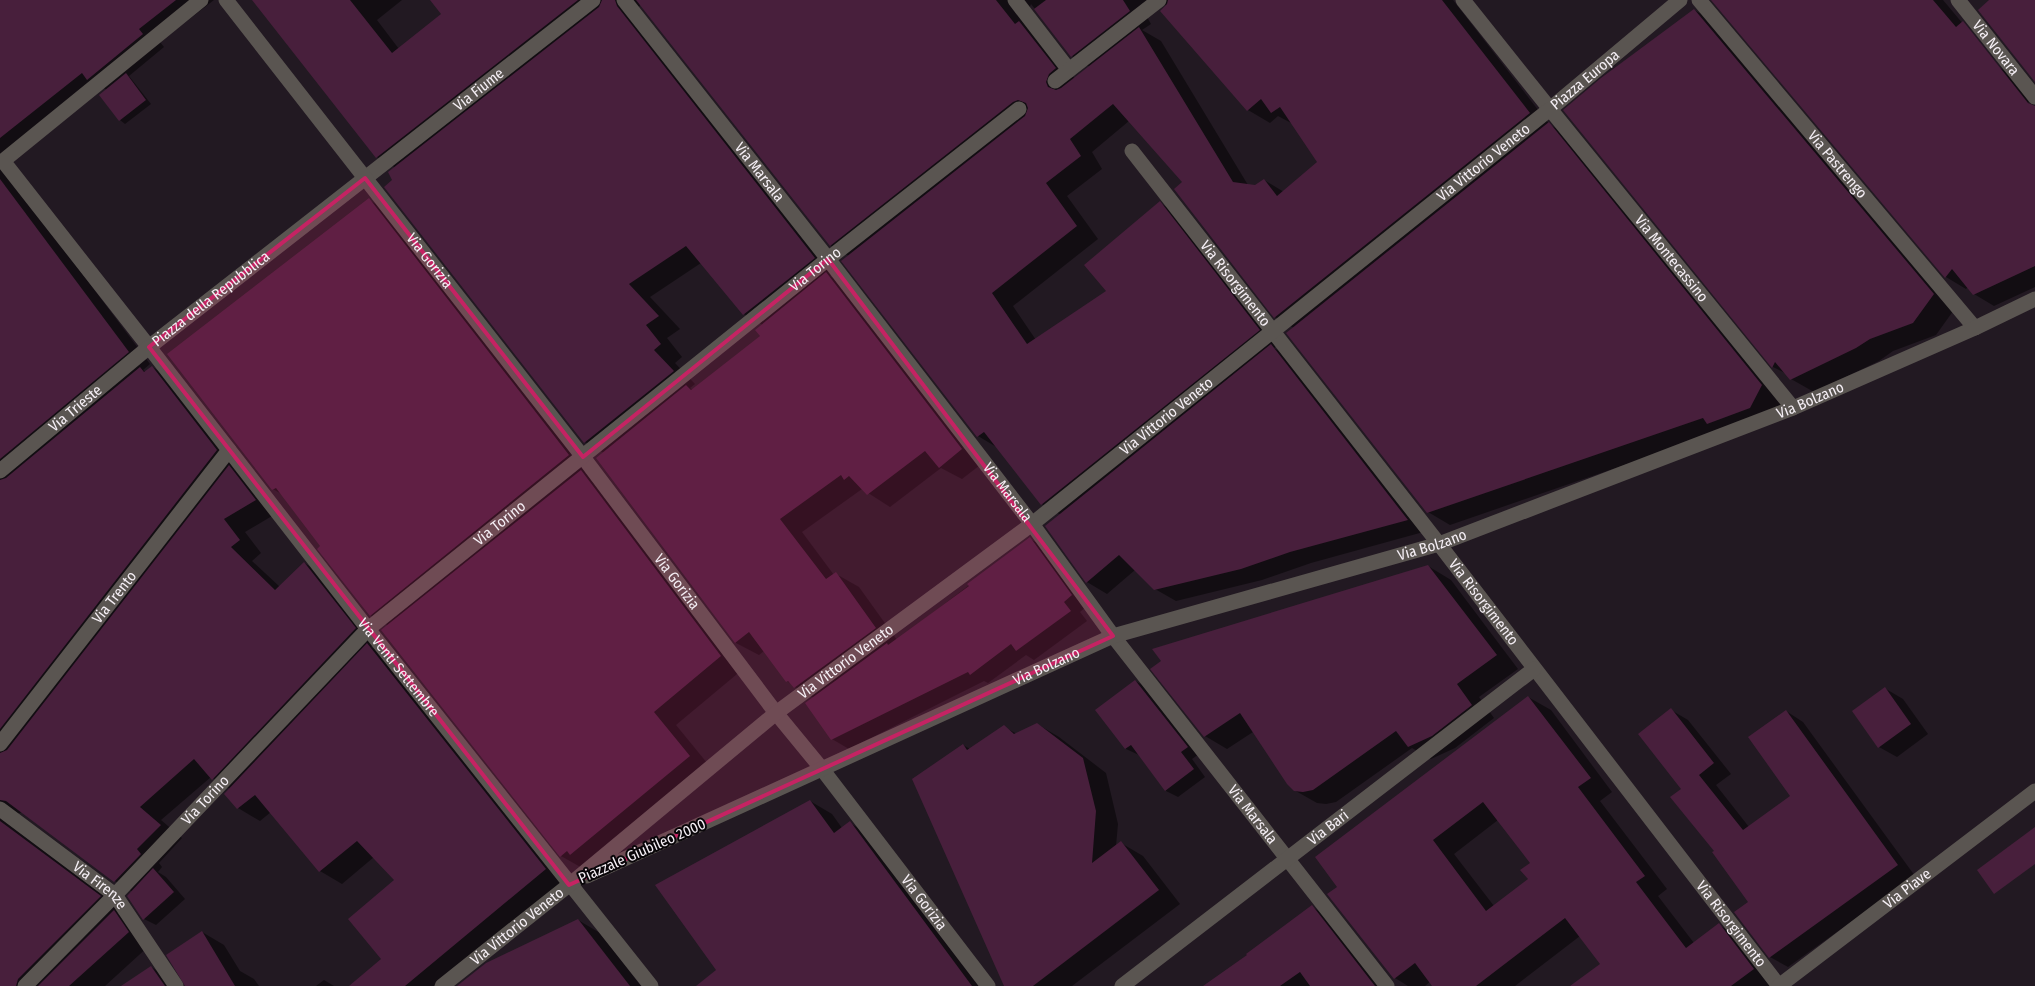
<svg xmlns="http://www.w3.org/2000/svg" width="2035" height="986" viewBox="0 0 2035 986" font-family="'Fira Sans Condensed',sans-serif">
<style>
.shadow{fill:#0007;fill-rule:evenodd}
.building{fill:#481f3c;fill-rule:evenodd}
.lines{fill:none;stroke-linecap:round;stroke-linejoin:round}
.minor{stroke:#5a5551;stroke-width:15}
.marked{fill:#c52363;fill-opacity:0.2;stroke:#c52363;stroke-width:4;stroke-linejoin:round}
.labels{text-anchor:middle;stroke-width:4;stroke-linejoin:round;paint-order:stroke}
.street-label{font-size:15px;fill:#f5eff5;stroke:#090609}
</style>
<rect width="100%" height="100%" fill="#221922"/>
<g class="shadow">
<polygon points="0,0 214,0 160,42 164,47 129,76 151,104 125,124 120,120 107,90 102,87 3,164 18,188 150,364 143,370 146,372 152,367 174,380 238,463 234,469 251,479 277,513 245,532 261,553 252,561 280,587 304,563 326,576 377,641 371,647 389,657 567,882 442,986 351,986 383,959 396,881 374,857 342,884 320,871 271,812 260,821 238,808 230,789 211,777 161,820 182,838 159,863 162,867 158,872 166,877 185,899 156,925 144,919 133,892 115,881 22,812 15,815 12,822 16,830 122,909 118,914 136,924 150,945 105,986 0,986"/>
<path d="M 254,0 L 402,0 L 377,20 L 399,49 L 443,14 L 432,0 L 1453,0 L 1549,124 L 1571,137 L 1784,399 L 1772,420 L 1723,431 L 1450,525 L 1428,512 L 1294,328 L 1275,317 L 1184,182 L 1129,121 L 1092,152 L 1102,169 L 1067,196 L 1098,239 L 1013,306 L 1036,340 L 1108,292 L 1160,203 L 1181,216 L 1281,343 L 1274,348 L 1292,358 L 1427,531 L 1311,563 L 1262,580 L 1176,601 L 1155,589 L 1135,570 L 1107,594 L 1087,582 L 1061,515 L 1042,504 L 998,448 L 978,436 L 849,256 L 830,245 L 641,4 L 637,10 L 836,270 L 830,276 L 849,287 L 984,462 L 962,479 L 941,468 L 890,507 L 862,489 L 802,532 L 834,575 L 836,574 L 859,587 L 897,640 L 1030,539 L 1047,548 L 1088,605 L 1080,612 L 1087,621 L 1034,660 L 1026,655 L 988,683 L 984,681 L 849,749 L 832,739 L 814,698 L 795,687 L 787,681 L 764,651 L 759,655 L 736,643 L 597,458 L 604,453 L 585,442 L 394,180 L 396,168 L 377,157 ZM 1158,1 L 1167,6 L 1162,11 L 1248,110 L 1270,123 L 1278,116 L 1293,124 L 1319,163 L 1284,192 L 1264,180 L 1256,186 L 1248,185 L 1161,41 L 1142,30 L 1151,24 L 1144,12 ZM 1031,4 L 1072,56 L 1090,67 L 1075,79 L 1029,20 L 1027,14 ZM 701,263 L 744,314 L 763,325 L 762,336 L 693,390 L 690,388 L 695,384 L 675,363 L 682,357 L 667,338 L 680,329 L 650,297 Z"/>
<polygon points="1713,0 1943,0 2000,68 2019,79 2034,98 2028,102 2035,110 2035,287 1994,306 1974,294 1968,287 1966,289 1946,277"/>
<polygon points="1694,10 1717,23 1956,307 1936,335 1893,351 1879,361 1814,392 1791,379 1787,374 1773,367 1565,110"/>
<polygon points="369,200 392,213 591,468 585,473 604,484 743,669 676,725 712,769 584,869 561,856 389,626 370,615 322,546 283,495 273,489"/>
<polygon points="1428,566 1451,580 1518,669 1479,697 1494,718 1455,748 1431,759 1412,748 1336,802 1326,804 1317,803 1294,790 1253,732 1227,749 1205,736"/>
<polygon points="1135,681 1148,688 1199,754 1192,759 1205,777 1178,797 1166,791 1139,755 1126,749 1097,710"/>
<polygon points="1886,689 1903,699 1928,734 1897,757 1879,747"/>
<path d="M 1528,697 L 1551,710 L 1612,792 L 1600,801 L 1667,889 L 1658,896 L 1694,943 L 1719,925 L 1742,938 L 1771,986 L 1573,986 L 1602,964 L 1580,936 L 1515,986 L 1434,986 L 1431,981 L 1425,986 L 1408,986 L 1395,978 L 1339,887 ZM 1498,820 L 1531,863 L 1529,879 L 1494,906 L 1454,854 Z"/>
<polygon points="1671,710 1688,720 1731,774 1716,785 1749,827 1792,796 1786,711 1803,722 1915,876 1788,967 1770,957 1736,913 1750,902 1716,851 1683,789"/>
<polygon points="1037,724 1059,737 1106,773 1118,824 1116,846 1121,843 1143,856 1180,904 1072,986 1005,986 963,745 970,749 1004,727 1017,734"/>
<polygon points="810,801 832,814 842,828 850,823 872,836 984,986 698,986 718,970"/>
<polygon points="1312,907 1332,918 1385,986 1205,986 1249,956"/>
<polygon points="578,920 600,933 641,986 459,986"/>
<polygon points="202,932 224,945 240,971 254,979 259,986 186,986"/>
<polygon points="151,967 173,980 177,986 123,986"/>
<polygon points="324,980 334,986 316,986"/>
</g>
<g class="building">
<polygon points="0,0 176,0 139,29 143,34 87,80 82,73 0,138"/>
<polygon points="252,0 350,0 392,53 441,14 430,0 578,0 376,158"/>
<polygon points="602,0 615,0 617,6 815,258 743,315 686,246 629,284 659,316 646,325 661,344 654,350 674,371 584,443 384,187 392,180 388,172 599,7"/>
<polygon points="636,0 996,0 1015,24 1019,21 1056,68 1049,74 1046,82 1048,87 1056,90 1061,88 1139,27 1233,182 1255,185 1264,179 1277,196 1317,162 1280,107 1271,113 1261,99 1247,111 1160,11 1167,4 1168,0 1442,0 1530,113 1274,318 1174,189 1182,182 1113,104 1070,139 1081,156 1046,183 1077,226 992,293 1027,344 1106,291 1084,265 1160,201 1260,330 1041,505 984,432 977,437 841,261 1025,116 1028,108 1026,103 1018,100 1013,102 830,246"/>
<polygon points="1046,0 1123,0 1130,11 1071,57 1034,9"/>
<polygon points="1711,0 1933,0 1956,27 1963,21 2028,103 2035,106 2035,266 1973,295 1952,269 1945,278"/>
<polygon points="1989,0 2035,0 2035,82 1978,10"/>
<polygon points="1694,9 1934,294 1913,323 1870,339 1856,348 1790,380 1775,362 1772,368 1563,110 1601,78"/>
<polygon points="126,73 146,100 119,121 99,95"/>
<polygon points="1549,122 1762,385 1750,408 1707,424 1703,418 1427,513 1286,333"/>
<polygon points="0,179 129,352 0,459"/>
<polygon points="369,198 569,455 370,616 317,549 320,546 276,488 272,490 167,354"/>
<polygon points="826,272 962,449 939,468 925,451 867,495 849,476 844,480 841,475 780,519 826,579 836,572 876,628 794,688 788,681 786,682 749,632 735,643 596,458 686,385 691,390 760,336 755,330"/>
<polygon points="1271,344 1408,520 1290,552 1241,569 1154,590 1119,555 1086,583 1045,526"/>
<polygon points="152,366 217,450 0,729 0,480 6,478 140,367 144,372"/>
<polygon points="229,465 256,500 224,519 240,540 231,547 275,590 304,562 356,628 212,780 194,759 140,807 161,825 137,849 141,854 114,882 6,801 0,800 0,753 7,750"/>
<polygon points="581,470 721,656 654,712 690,756 570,855 567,851 560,857 381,630"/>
<polygon points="1030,537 1072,595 1064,602 1071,611 1016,651 1011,644 970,675 968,672 831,740 805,703 887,643 888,645 969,586 967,584"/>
<polygon points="1428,565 1497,655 1457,684 1472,705 1432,736 1408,747 1396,731 1313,790 1303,792 1294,791 1287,784 1240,713 1204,737 1150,669 1161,661 1152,649"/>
<polygon points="367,643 546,869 405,986 349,986 381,959 348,919 394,880 357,841 319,872 255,795 237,809 224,794"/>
<polygon points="1135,680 1188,747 1181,752 1194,769 1165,791 1131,745 1125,749 1095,710"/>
<polygon points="1885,687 1911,724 1878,748 1852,711"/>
<path d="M 1528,696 L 1591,778 L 1578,787 L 1645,876 L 1636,882 L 1686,948 L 1719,923 L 1754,969 L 1731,986 L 1570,986 L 1600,964 L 1565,918 L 1476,986 L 1432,986 L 1415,963 L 1394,979 L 1327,894 L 1337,887 L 1315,857 ZM 1483,802 L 1530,863 L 1520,870 L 1528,879 L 1486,911 L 1433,840 Z"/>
<polygon points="1671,708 1714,763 1699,775 1743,830 1790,796 1748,737 1786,710 1898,865 1769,958 1734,912 1748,902 1712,852 1714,851 1670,797 1681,789 1638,734"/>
<polygon points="1037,723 1083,758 1096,811 1092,863 1121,841 1159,890 1033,986 1004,986 912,779 963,744 967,750 1004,725 1014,734"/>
<polygon points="810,800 834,833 850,821 972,986 696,986 716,970 655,885"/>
<polygon points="0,821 101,896 18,979 16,986 0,986"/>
<polygon points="2035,827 2035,864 1994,894 1977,870"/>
<polygon points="153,868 174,892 143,920 127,896"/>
<polygon points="1312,905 1375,986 1310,986 1300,972 1280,986 1203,986 1247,955 1246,954"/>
<polygon points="114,910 129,932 69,986 38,986"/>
<polygon points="578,919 630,986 457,986 486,963"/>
<polygon points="202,931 235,986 185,986 166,955"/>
<polygon points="151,966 165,986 121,986"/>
</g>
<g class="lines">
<g class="minor">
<path id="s1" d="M 201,0 L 3,161 L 149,347 L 593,0"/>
<path id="s2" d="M 226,0 L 583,457 L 776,713 L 822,769 L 988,986"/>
<path id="s3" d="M 624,0 L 828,259 L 1032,524 L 1113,636 L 1387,986"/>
<polyline points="1015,0 1069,70"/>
<path id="s4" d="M 1463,0 L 1550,109 L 1680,0"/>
<path id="s5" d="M 1699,0 L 1975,328"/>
<path id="s6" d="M 1958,0 L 2035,97"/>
<polyline points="1055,81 1159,0"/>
<path id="s7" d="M 1132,151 L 1439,544 L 1779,986"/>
<path id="s8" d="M 0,471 L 149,347 L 368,629 L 651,986"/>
<path id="s9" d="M 0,744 L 229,450"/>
<path id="s10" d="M 0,809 L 115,895 L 176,986"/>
<path id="s11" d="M 587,876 L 1113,636 L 1439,544 L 1793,408 L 1975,328 L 2035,299"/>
<path id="s12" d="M 25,986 L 115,895 L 368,629 L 828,259 L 1019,109"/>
<path id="s13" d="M 442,986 L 569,885 L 776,713 L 1032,524 L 1550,109 L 1793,408"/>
<path id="s14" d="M 1122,986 L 1534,669"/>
<path id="s15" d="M 1779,986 L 2035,791"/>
</g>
</g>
<path class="marked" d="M 365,178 L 583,457 L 828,259 L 1113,636 L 569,885 L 149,347 Z"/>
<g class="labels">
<g class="street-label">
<text dy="5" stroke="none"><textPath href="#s6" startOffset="61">Via Novara</textPath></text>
<text dy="5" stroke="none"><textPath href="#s4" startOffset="185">Piazza Europa</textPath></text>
<text dy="5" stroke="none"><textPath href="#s1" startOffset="910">Via Fiume</textPath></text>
<text dy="5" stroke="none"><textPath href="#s13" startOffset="1328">Via Vittorio Veneto</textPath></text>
<text dy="5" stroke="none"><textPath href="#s5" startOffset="215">Via Pastrengo</textPath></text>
<text dy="5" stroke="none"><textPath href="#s3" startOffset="219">Via Marsala</textPath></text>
<text dy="5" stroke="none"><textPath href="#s13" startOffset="1606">Via Montecassino</textPath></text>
<text dy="5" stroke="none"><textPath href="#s2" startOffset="331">Via Gorizia</textPath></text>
<text dy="5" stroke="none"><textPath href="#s12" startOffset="1069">Via Torino</textPath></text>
<text dy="5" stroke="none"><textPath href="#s7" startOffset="168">Via Risorgimento</textPath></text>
<text dy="5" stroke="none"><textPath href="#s1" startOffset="570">Piazza della Repubblica</textPath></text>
<text dy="5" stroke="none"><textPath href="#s11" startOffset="1315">Via Bolzano</textPath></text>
<text dy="5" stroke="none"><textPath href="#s8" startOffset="98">Via Trieste</textPath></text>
<text dy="5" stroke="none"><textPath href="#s13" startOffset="922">Via Vittorio Veneto</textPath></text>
<text dy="5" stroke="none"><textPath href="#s3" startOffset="624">Via Marsala</textPath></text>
<text dy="5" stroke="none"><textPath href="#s12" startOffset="664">Via Torino</textPath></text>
<text dy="5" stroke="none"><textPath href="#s11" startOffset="910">Via Bolzano</textPath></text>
<text dy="5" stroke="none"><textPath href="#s2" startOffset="736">Via Gorizia</textPath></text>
<text dy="5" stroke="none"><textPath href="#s9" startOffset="186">Via Trento</textPath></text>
<text dy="5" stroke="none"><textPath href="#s7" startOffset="572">Via Risorgimento</textPath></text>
<text dy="5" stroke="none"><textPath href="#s13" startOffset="518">Via Vittorio Veneto</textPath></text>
<text dy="5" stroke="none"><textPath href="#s11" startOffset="505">Via Bolzano</textPath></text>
<text dy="5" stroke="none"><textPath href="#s8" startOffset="600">Via Venti Settembre</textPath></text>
<text dy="5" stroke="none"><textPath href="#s12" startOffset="259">Via Torino</textPath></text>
<text dy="5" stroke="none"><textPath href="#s3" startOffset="1029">Via Marsala</textPath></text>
<text dy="5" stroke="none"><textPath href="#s14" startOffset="260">Via Bari</textPath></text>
<text transform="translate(642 851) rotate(-24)" y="5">Piazzale Giubileo 2000</text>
<text dy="5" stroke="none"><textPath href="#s10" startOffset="126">Via Firenze</textPath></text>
<text dy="5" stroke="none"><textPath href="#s15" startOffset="161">Via Piave</textPath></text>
<text dy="5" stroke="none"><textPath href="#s2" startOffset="1141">Via Gorizia</textPath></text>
<text dy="5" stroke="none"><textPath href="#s7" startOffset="978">Via Risorgimento</textPath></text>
<text dy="5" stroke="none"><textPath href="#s13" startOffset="96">Via Vittorio Veneto</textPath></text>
</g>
</g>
</svg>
